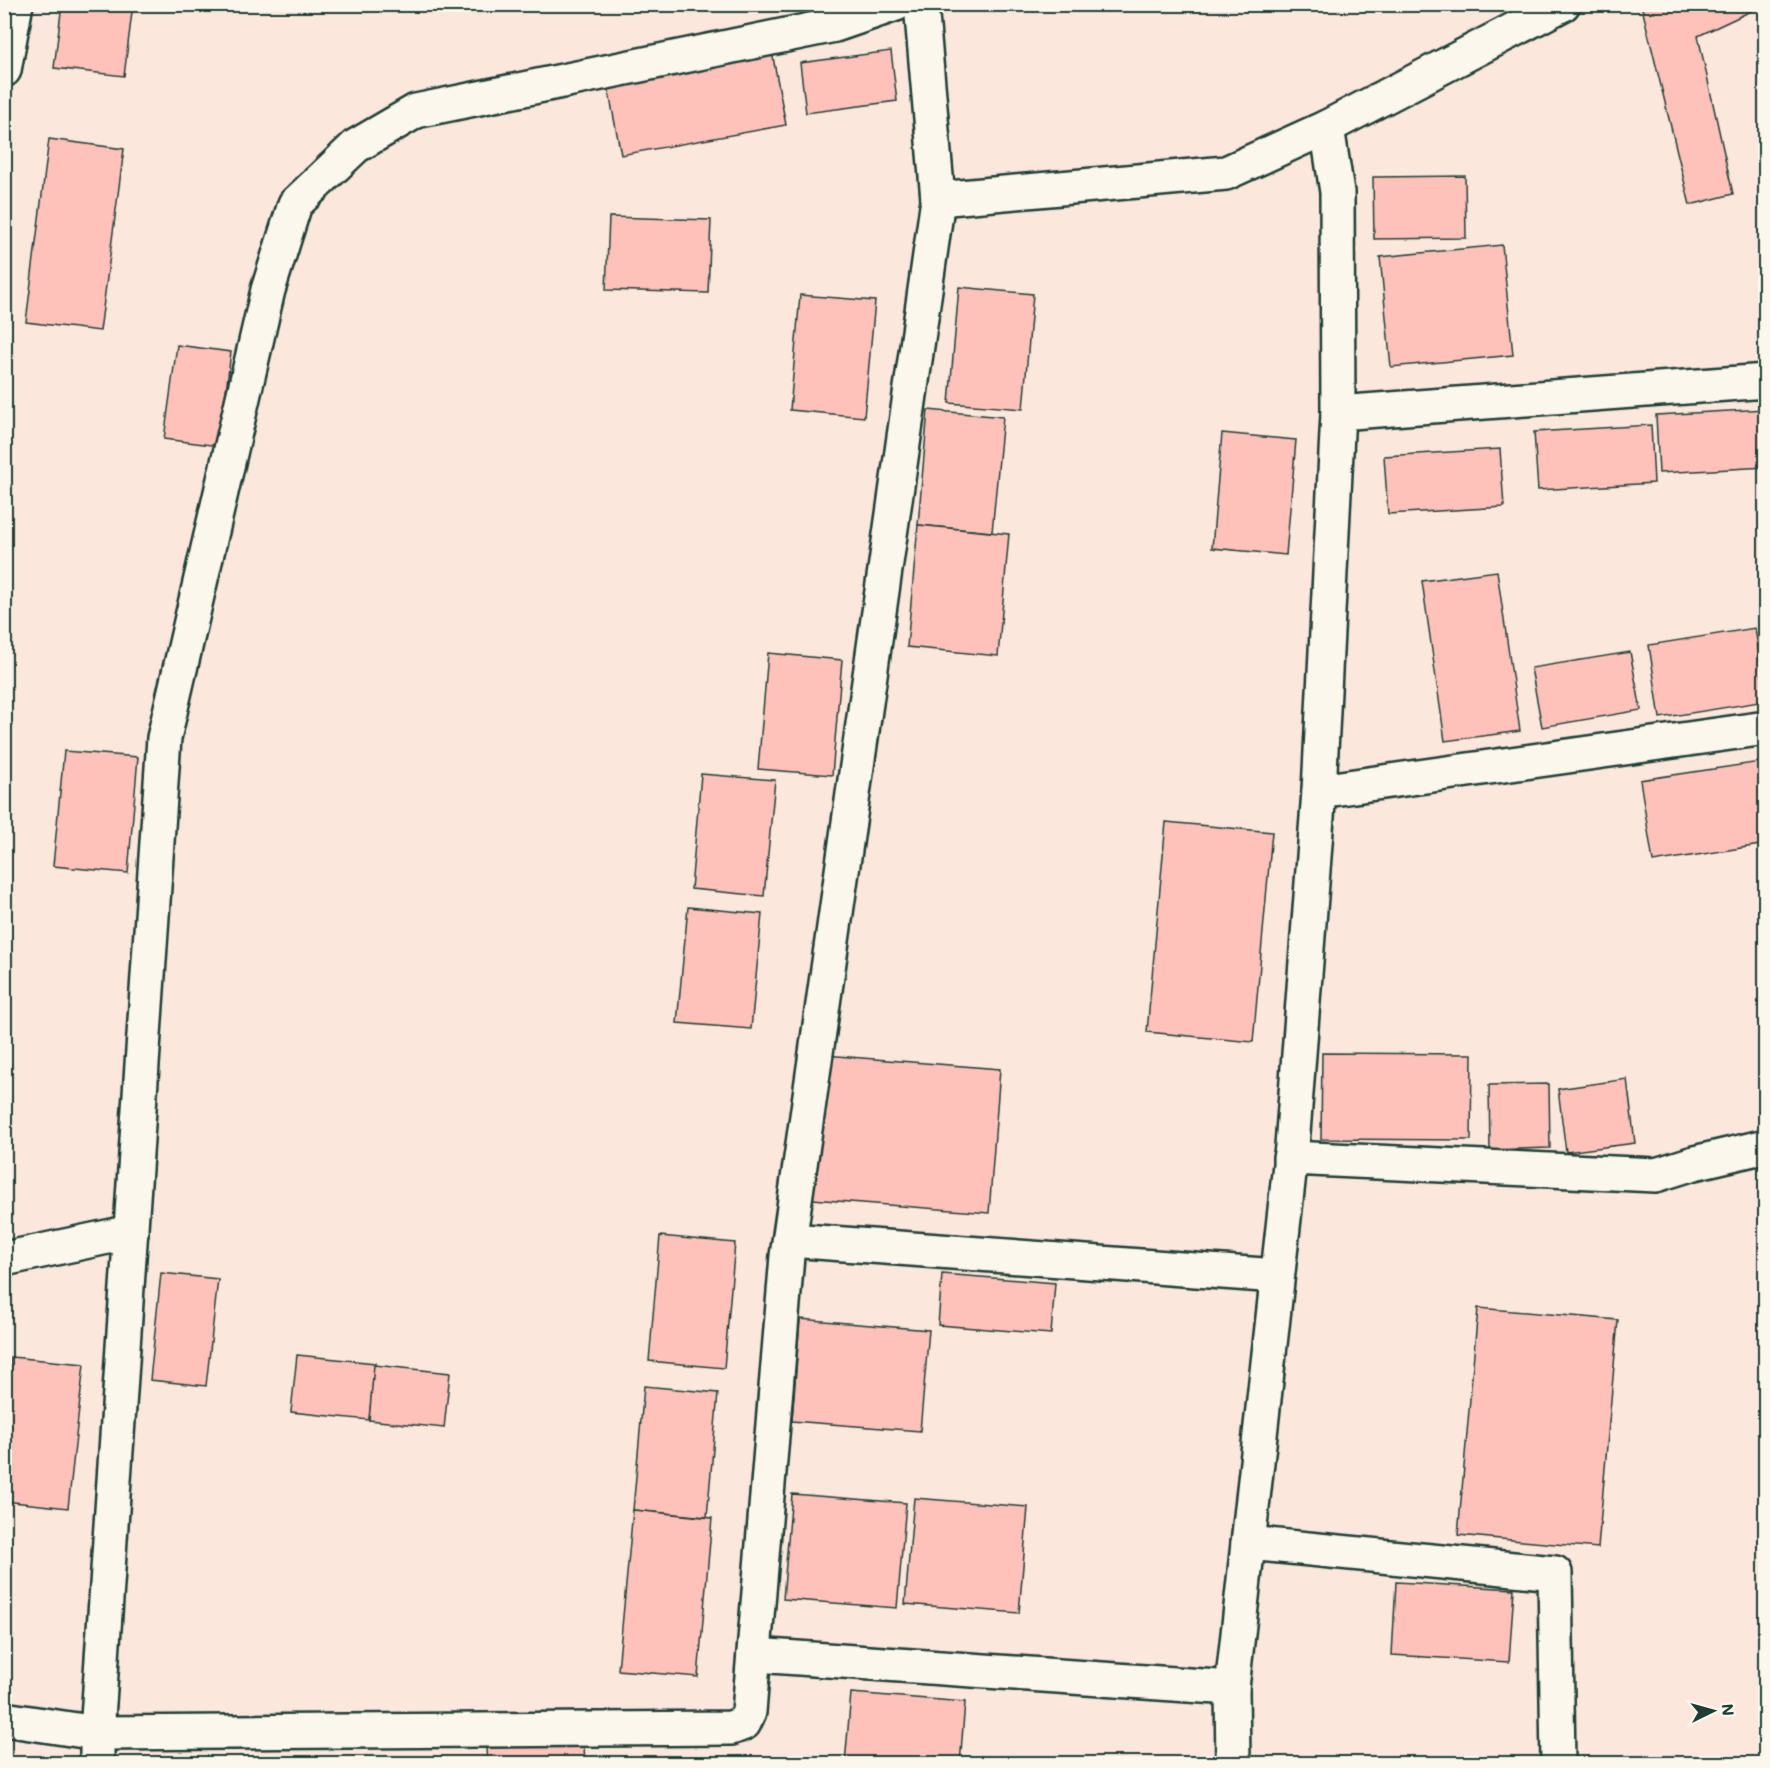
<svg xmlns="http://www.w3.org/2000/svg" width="1770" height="1768" viewBox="0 0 1770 1768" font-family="Mali,sans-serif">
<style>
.building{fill:#fec2bb;stroke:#1f3d34;stroke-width:1.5}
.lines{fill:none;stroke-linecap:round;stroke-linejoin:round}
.minor-casing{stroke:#1f3d34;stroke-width:38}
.minor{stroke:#fbf7ec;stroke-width:33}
</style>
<rect width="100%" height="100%" fill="#fce7dd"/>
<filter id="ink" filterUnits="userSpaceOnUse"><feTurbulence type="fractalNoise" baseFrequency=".0167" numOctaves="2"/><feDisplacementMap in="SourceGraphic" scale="12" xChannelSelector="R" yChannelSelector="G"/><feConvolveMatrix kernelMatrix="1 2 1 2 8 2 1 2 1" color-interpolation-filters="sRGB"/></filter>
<g filter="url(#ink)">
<g class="building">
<polygon points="62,4 133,4 124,76 54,68"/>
<polygon points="1641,4 1766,4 1698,36 1733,194 1690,205"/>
<polygon points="891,51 897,101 806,113 800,63"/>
<polygon points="772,52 786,125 621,155 607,82"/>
<polygon points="49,139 124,149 100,331 26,322"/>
<polygon points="1465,176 1466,238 1374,239 1373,177"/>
<polygon points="609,217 711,220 708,293 606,290"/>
<polygon points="1502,245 1513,355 1391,367 1380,257"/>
<polygon points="959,287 1033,294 1023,409 949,403"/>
<polygon points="800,295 875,301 864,417 790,410"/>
<polygon points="177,345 231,352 219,446 164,439"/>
<polygon points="1766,409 1766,467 1659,473 1656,415"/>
<polygon points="928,410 1003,417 992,532 918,525"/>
<polygon points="1651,425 1654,483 1538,490 1534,432"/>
<polygon points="1222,433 1296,440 1286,555 1212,548"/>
<polygon points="1500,449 1504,507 1388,514 1384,456"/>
<polygon points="918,525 1009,534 998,656 907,647"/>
<polygon points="1497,571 1520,731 1445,741 1422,581"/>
<polygon points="1755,628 1766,701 1660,718 1649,645"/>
<polygon points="1630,652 1641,710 1542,727 1531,668"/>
<polygon points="768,653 842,660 832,775 758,769"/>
<polygon points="64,751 138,757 128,873 53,866"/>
<polygon points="1760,762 1766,799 1766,844 1653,862 1640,780"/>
<polygon points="701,774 775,780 764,896 691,889"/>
<polygon points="1166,822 1272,832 1253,1042 1147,1032"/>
<polygon points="688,907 762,914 751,1029 677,1023"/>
<polygon points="1322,1053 1472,1054 1471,1140 1321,1139"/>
<polygon points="824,1055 1000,1069 989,1213 812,1199"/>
<polygon points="1627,1079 1635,1143 1566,1152 1558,1089"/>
<polygon points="1549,1084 1550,1148 1490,1150 1489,1085"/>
<polygon points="660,1236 735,1243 724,1368 649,1361"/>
<polygon points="161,1273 218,1279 206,1386 150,1380"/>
<polygon points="942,1274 1055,1283 1051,1334 938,1325"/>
<polygon points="1478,1308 1618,1320 1598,1548 1458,1535"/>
<polygon points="800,1319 929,1330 920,1431 792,1421"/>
<polygon points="297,1355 375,1363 369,1420 291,1412"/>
<polygon points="11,1357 84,1364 68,1508 4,1501 4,1423"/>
<polygon points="374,1365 450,1373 444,1428 369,1420"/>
<polygon points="644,1386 718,1393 707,1517 633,1510"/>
<polygon points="792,1494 906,1503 897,1608 783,1599"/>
<polygon points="914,1498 1028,1507 1019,1613 905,1604"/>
<polygon points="633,1510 712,1518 698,1677 618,1670"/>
<polygon points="1396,1582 1514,1589 1509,1662 1392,1655"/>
<polygon points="851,1693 965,1702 960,1764 845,1764"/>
<polygon points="584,1745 585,1764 487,1764 486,1748"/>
<polygon points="386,1760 386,1764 272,1764"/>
<polygon points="1519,1760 1519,1764 1448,1764"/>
</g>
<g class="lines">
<g class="minor-casing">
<g id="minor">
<polyline points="4,70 16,4"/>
<polyline points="1327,127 1563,4"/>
<polyline points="938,199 1226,173 1327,127 1337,192 1338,413 1319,791 1292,1146 1232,1688 1233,1764"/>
<polyline points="1338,413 1766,381"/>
<polyline points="1319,791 1766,728"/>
<polyline points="1290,1158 1656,1175 1694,1163 1766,1146"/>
<polyline points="790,1240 1277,1276"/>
<polyline points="4,1259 131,1232"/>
<polyline points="1248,1543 1555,1573 1558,1764"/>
<polyline points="754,1655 1232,1688"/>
<polyline points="4,1719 97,1733 731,1728 744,1723 749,1712 787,1256 938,199 921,4"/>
<polyline points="97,1764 97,1733 164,738 268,290 295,204 356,146 416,111 835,25 896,4"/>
</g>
</g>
<use href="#minor" class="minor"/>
</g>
</g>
<rect width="1770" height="1768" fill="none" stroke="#fbf7ec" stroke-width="24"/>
<rect x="12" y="12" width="1746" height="1744" fill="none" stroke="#1f3d34" stroke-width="2" filter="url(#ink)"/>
<g transform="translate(1713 1711) rotate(85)" stroke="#fbf7ec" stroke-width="4.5" paint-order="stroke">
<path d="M0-4.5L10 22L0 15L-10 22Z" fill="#1f3d34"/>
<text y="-9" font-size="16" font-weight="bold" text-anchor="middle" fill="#1f3d34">N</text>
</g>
</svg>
